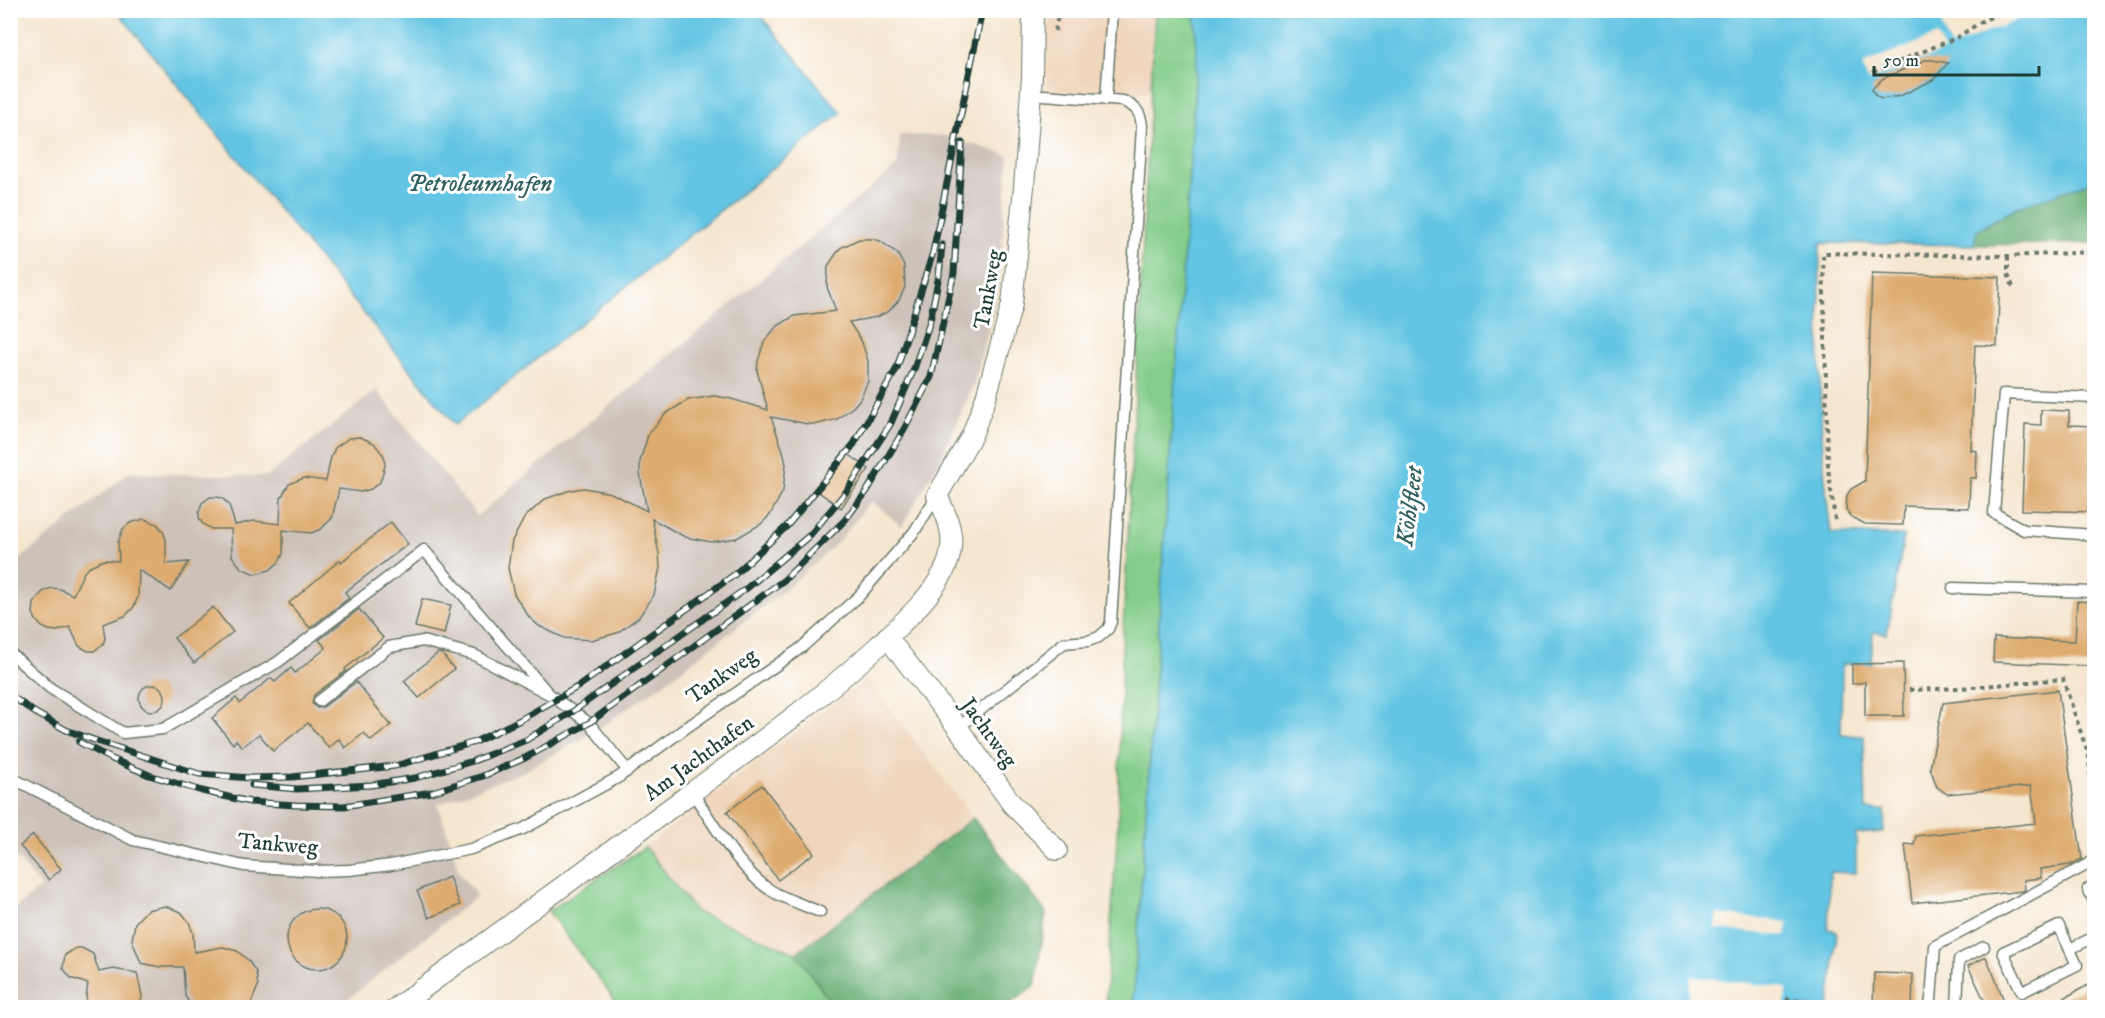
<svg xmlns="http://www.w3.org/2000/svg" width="2105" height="1018" viewBox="0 0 2105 1018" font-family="'IM FELL DW Pica',serif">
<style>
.built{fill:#efd6bc}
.industrial{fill:#cdc2b9}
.green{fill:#84cd8a;stroke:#52855f;stroke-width:1.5}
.forest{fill:#6bb076;stroke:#457655;stroke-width:1.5}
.water{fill:#64c5e3;stroke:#42818c;stroke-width:1.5}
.pier{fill:#f5e6cf}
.building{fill:#deac71}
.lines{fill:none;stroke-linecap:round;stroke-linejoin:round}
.lane-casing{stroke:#6a786a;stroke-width:13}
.street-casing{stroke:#6a786a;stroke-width:22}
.path{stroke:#6a786a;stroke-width:4;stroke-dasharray:4.5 4.5;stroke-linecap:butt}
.lane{stroke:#fff;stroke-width:10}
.street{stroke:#fff;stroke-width:20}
.rail-casing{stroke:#1f3d34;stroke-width:7}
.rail{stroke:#fff;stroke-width:4.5;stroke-dasharray:14;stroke-linecap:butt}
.labels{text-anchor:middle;stroke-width:6;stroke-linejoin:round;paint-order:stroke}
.street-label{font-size:22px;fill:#1f3d34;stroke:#fff}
.water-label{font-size:24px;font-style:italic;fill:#305f60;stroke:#fff}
</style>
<rect width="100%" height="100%" fill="#fff"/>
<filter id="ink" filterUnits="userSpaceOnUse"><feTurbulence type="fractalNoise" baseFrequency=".0167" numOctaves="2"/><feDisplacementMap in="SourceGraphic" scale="12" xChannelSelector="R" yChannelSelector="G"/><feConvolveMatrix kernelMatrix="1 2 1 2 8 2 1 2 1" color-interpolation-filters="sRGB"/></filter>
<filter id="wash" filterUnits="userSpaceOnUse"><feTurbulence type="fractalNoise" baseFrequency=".008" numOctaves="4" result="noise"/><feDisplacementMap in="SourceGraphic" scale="24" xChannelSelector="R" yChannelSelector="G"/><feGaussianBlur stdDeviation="1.35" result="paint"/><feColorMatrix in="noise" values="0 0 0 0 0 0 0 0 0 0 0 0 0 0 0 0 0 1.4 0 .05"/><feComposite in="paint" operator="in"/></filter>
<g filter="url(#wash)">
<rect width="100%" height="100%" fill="#f5e6cf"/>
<g class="built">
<polygon points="1051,11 1155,11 1155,25 1149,92 1048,92 1045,61"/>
<polygon points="867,678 973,818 796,953 696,912 645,847"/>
</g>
<polygon class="industrial" points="900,135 941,135 1009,155 998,291 974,384 940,460 902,526 871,501 837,543 787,588 667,681 595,731 523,772 438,804 460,874 477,896 338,1007 11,1008 11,912 41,887 11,851 11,566 128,473 267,476 377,390 477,516 897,166"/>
<g class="green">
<polygon points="1155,11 1195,11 1197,57 1133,1007 1105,1008 1118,824 1122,648"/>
<polygon points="645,847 696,912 796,953 834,1007 620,1007 548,911"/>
</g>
<g class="forest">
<polygon points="2093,180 2094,243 1974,245 1977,230 2015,208"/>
<polygon points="973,818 1046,913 1035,986 1005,1007 834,1007 796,953"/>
</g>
<g class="water">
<polygon points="117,11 757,11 841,113 455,425"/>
<path d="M 1195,11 L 2094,11 L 2094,181 L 2015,208 L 1977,230 L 1974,245 L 1820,243 C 1819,340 1818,437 1831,533 L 1904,536 L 1887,634 L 1873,632 L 1871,664 L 1842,664 L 1841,735 L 1864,736 L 1866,810 L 1885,810 L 1884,832 L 1856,834 L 1856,873 L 1830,872 L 1828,929 L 1837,931 L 1829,1007 L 1133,1008 L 1197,57 Z"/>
</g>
<g class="pier">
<polygon points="1973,11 1973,10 2039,11 1951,47 1941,24"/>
<polygon points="1937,35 1944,51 1868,81 1862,65"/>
<polygon points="1717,914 1788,922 1786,936 1716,929"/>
<polygon points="1691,976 1787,988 1785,1007 1769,1007 1688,998"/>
</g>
<g id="blocks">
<g class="building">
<polygon points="1925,60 1933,60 1948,63 1933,80 1900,96 1881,99 1875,95 1872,89 1882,79"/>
<polygon points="859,239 873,239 880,241 897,253 904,266 905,287 899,300 889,311 877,317 849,322 862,342 868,361 868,381 860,399 853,407 837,419 818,424 808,424 771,417 783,451 786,464 783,491 770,515 761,524 737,538 711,542 685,537 652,519 659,554 660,568 654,595 639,617 617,633 591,640 564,638 539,626 529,617 514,594 508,568 512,541 525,517 545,499 571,490 584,488 611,493 647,511 640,474 640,461 648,435 665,414 688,400 714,396 728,398 768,410 757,371 758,361 764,342 776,327 794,316 836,311 827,287 828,266 840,248"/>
<polygon points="1872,273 2000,277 1997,346 1975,345 1971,450 1977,451 1976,478 1970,478 1969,508 1904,506 1903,525 1865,524 1850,516 1846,510 1847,495 1851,489 1865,481"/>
<polygon points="2041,410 2069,411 2069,425 2094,426 2094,512 2022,510 2025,424 2041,425"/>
<polygon points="360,437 374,443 384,456 385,466 380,482 371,489 361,492 339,489 332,518 321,529 311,533 283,530 283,554 278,563 270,570 255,574 241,568 232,556 231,529 211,529 203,524 199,518 199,512 202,503 210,497 216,497 222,498 229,505 235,525 254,521 280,524 281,498 289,484 304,478 326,481 331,457 335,448 349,438"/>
<polygon points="844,451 869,469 841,508 816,490"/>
<polygon points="144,519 157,524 163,531 166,540 166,564 189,562 171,591 139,570 138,597 133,608 125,616 103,624 105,638 103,644 94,651 88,651 79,646 70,627 57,631 49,630 42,627 36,620 33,613 34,604 38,597 44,591 52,588 60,589 73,595 84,572 92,565 104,560 119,561 118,542 123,529 130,523"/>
<polygon points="391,522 408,544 345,592 349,598 310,628 289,603 340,560 341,562"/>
<polygon points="422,599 451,605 444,634 415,627"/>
<polygon points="2077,601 2094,602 2094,666 1993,662 1994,638 2075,641"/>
<polygon points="213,607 233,632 194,663 174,638"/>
<polygon points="359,609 383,638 345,669 346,671 314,695 312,703 317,708 323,707 356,682 391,725 371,741 364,733 345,748 339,739 329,748 308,723 273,751 259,734 242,747 236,740 233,744 212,718 236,698 240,703 271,678 275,682 291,668 295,673 326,648 319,640"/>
<polygon points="438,653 442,654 454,669 419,698 404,681"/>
<polygon points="1903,663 1904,716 1865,716 1865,682 1852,684 1852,664"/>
<circle cx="152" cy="698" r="13"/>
<polygon points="2058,690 2082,859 2070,865 2040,869 2041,878 2024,880 2025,890 2023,891 1912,903 1905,844 1914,845 1916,836 2036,823 2031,786 1947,794 1937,787 1930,768 1943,703"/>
<polygon points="762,785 814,853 778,880 727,812"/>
<polygon points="33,835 61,869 49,880 20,846"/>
<polygon points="449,877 460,905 429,918 417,891"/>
<polygon points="165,906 181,912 189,922 193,933 194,952 223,947 237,951 248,960 256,972 258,986 249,1008 192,1008 185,996 183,967 160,967 141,963 132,940 135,923 147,910"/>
<circle cx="317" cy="939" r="30"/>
<polygon points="76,948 82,948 93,954 99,972 113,969 137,973 142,996 140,1008 88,1008 86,997 88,984 71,978 63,968 65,955"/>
<polygon points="1986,957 1993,973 2007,1008 1988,1008 1968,966"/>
<polygon points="1874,973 1913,974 1912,1008 1873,1008"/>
<polygon points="2094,982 2094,1008 2045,1008"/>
</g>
</g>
</g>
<g filter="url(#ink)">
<use href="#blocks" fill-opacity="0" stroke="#6a786a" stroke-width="1.5"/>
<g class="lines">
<g class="lane-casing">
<g id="lane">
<polyline points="1106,100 1112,10"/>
<polyline points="2094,398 2004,394 1994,513 2024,530 2094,535"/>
<polyline points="1953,588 2094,592"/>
<polyline points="10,653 50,688 123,733 163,729 278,662 424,550 549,694 474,655 423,641 389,647 319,701"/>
<polyline points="549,694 589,723 628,771"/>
<path d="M 958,728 L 1064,643 L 1088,641 L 1099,637 L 1108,629 L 1111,622 L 1142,127 C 1141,112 1136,107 1123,101 L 1030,94"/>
<polyline points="10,777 133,840 244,866 317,871 349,870 391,865 471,849 523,829 619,777 683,730 801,648 859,596 914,532 937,496"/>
<path d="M 692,792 C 714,824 742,876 777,894 C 791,901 806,906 820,912"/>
<polyline points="2094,885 2088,889 2094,901"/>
<polygon points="2059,926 2077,965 2022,992 2003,952"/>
<polyline points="2070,949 2094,937"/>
<polyline points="1929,1008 1931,999 1935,946 2094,861"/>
<polyline points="1957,1008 1959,960 1984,947"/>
</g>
</g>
<g class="street-casing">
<g id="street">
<polyline points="887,637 958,728 1012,804 1057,850"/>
<path d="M 396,1008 C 494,936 592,864 691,793 C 754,747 818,701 877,647 C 900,625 927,602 943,573 C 958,546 951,522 937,496 L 972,435 L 986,397 L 1012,304 L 1024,187 L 1032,76 L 1033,10"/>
</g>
</g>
<g class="path">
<polyline points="1055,31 1059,10"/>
<polyline points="1873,72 1956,38 1984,20 2009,10"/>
<polyline points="2008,256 2008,274 2013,287"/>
<polyline points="1835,520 1828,468 1823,253 2008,256 2094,252"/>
<polyline points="1909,690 1961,688 2063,679 2089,757 2091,794 2094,794"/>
<polyline points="1786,999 1839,1008"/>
</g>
<use href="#lane" class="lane"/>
<use href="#street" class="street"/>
<g class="rail-casing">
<g id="rail">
<polyline points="10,695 34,712 66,730 94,740 199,774 250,778 292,777 395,766 475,742 520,720 579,686 734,575 787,526 854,444 897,368 933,252 982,10"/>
<polyline points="79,742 112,759 149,775 202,791 250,802 295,805 344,806 432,792 483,776 525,758 589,723 784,580 845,520 867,491 902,433 931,377 954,273 962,143"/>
<polyline points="252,785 297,789 371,785 415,778 473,761 526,740 572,712 747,588 810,535 846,492 891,423 914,369 930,321 939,275 942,245"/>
</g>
</g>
<use href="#rail" class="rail"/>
</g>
</g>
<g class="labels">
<g class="street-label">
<text transform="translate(987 289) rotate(-80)" y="8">Tankweg</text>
<text transform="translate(721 675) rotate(-35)" y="8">Tankweg</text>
<text transform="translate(990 732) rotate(54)" y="8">Jachtweg</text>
<text transform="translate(698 757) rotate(-36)" y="8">Am Jachthafen</text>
<text transform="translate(278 843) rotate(5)" y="8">Tankweg</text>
</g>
<g class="water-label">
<text x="480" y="191">Petroleumhafen</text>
<text transform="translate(1409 506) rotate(-83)" y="8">Köhlfleet</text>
</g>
</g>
<rect width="2105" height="1018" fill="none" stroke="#fff" stroke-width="36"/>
<path d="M1874 66v9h165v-9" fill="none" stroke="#1f3d34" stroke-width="3"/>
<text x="1883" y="66" font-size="18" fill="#1f3d34" stroke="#ffffff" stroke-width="4.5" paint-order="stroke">50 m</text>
</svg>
